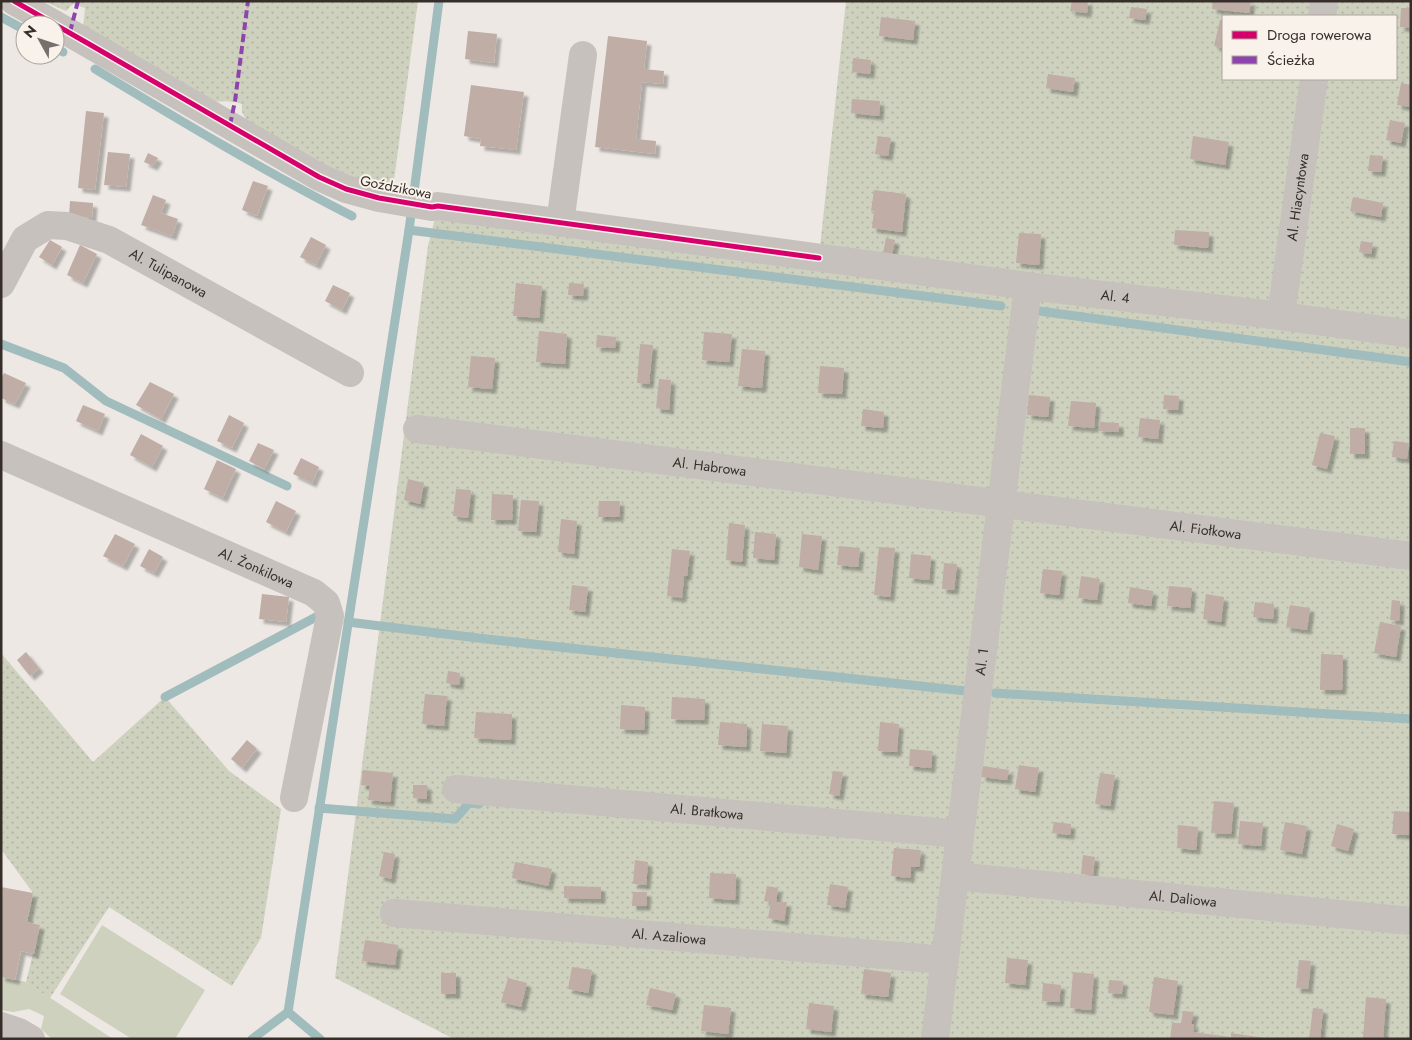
<svg xmlns="http://www.w3.org/2000/svg" width="1412" height="1040" viewBox="0 0 1412 1040" font-family="Jost,sans-serif">
<style>
.grass{fill:#ced1be}
.garden{fill:url(#garden-dots);fill-rule:evenodd}
.lines{fill:none;stroke-linecap:round;stroke-linejoin:round}
.stream{stroke:#a1bcbc;stroke-width:9}
.building{fill:#bfada6;filter:url(#shadow)}
.minor{stroke:#c6c1bc;stroke-width:28}
.quiet{stroke:#8e44ad;stroke-width:4;stroke-dasharray:8 4;stroke-linecap:butt}
.cycleway-casing{stroke:#f9f2eb;stroke-width:8}
.cycleway{stroke:#d6006c;stroke-width:5}
.labels{text-anchor:middle;stroke-width:4;stroke-linejoin:round;paint-order:stroke}
.street-label{font-size:14px;fill:#372e2a;stroke:#f9f2eb}
</style>
<defs>
<pattern id="garden-dots" width="8" height="8" patternUnits="userSpaceOnUse" patternTransform="scale(1.25)"><rect width="8" height="8" fill="#ced1be"/><path d="M2 2h.1M6 6h.1" fill="none" stroke="#b2b4a3" stroke-width="1.8" stroke-linecap="round"/></pattern>
<filter id="shadow"><feDropShadow dx="4.5" dy="4.5" stdDeviation="1" flood-color="#0004"/></filter>
</defs>
<rect width="100%" height="100%" fill="#ede8e3"/>
<g class="grass">
<polygon points="102,925 205,990 175,1039 132,1039 60,994"/>
<polygon points="1,977 26,982 113,1039 52,1039 41,1029 44,1016 29,1009 13,1012 1,1010"/>
</g>
<g class="garden">
<path d="M 43,1 L 418,1 L 393,188 L 343,175 L 249,124 L 242,112 L 242,104 C 230,100 219,101 207,103 L 83,28 L 85,8 L 73,4 L 66,11 Z"/>
<path d="M 846,1 L 1411,1 L 1411,1039 L 454,1039 L 335,978 L 428,246 L 438,206 L 819,257 ZM 1223,16 L 1396,16 L 1396,79 L 1223,79 Z"/>
<polygon points="1,653 93,762 165,697 229,771 281,809 261,938 232,986 109,907 50,998 26,982 40,925 27,922 33,893 1,849"/>
</g>
<g class="lines">
<g class="stream">
<polyline points="1,17 25,30"/>
<polyline points="55,47 63,52"/>
<path d="M 95,69 C 179,120 264,171 352,216"/>
<polyline points="409,230 1001,306"/>
<polyline points="1032,310 1411,362"/>
<polyline points="1,344 64,368 106,401 287,486"/>
<polyline points="348,622 486,639 966,691"/>
<polyline points="995,693 1411,719"/>
<polyline points="165,697 316,617"/>
<polyline points="319,808 455,819 469,803 479,804"/>
<polyline points="288,1012 320,1039"/>
<polyline points="252,1039 288,1012 409,230 439,1"/>
</g>
</g>
<g class="building">
<polygon points="1072,1 1088,1 1087,13 1070,11"/>
<polygon points="1213,1 1251,1 1249,13 1212,9"/>
<polygon points="1131,7 1147,9 1145,20 1129,18"/>
<polygon points="1401,8 1411,8 1411,28 1400,27"/>
<polygon points="881,17 915,21 913,40 879,36"/>
<polygon points="1220,20 1223,20 1223,48 1214,46"/>
<polygon points="468,31 497,34 494,63 465,59"/>
<polygon points="608,36 647,41 644,69 664,71 663,84 642,82 636,139 656,141 655,154 595,147"/>
<polygon points="853,58 871,60 870,74 852,72"/>
<polygon points="1048,74 1075,78 1073,92 1046,88"/>
<polygon points="1401,83 1411,85 1411,107 1397,105"/>
<polygon points="471,85 524,92 516,150 480,146 481,139 464,136"/>
<polygon points="852,99 880,101 879,116 851,113"/>
<polygon points="86,111 104,113 95,190 78,188"/>
<polygon points="1390,120 1405,123 1401,143 1386,140"/>
<polygon points="878,136 891,138 888,156 875,154"/>
<polygon points="1193,136 1229,142 1225,165 1190,159"/>
<polygon points="108,152 130,154 126,187 104,185"/>
<polygon points="148,153 158,158 153,166 144,162"/>
<polygon points="1370,155 1383,156 1381,172 1368,171"/>
<polygon points="253,181 268,186 257,216 242,210"/>
<polygon points="874,190 906,194 902,232 872,228 874,211 871,211"/>
<polygon points="153,195 166,200 161,213 178,219 172,236 141,225"/>
<polygon points="1353,197 1383,203 1381,217 1350,211"/>
<polygon points="70,201 93,203 92,218 69,216"/>
<polygon points="1175,230 1209,232 1208,248 1174,245"/>
<polygon points="1019,233 1041,234 1039,265 1016,263"/>
<polygon points="311,237 326,245 316,265 300,257"/>
<polygon points="886,238 895,240 892,255 883,253"/>
<polygon points="50,240 62,247 52,265 39,257"/>
<polygon points="1361,241 1373,243 1371,254 1359,252"/>
<polygon points="80,245 97,254 83,283 67,275"/>
<polygon points="516,283 542,286 539,318 513,316"/>
<polygon points="569,283 584,284 583,296 568,295"/>
<polygon points="333,285 350,293 342,310 325,301"/>
<polygon points="539,331 567,334 565,364 536,362"/>
<polygon points="704,332 732,334 729,362 702,360"/>
<polygon points="597,335 616,337 615,348 596,347"/>
<polygon points="640,344 653,345 649,384 637,383"/>
<polygon points="742,349 765,351 762,388 738,386"/>
<polygon points="471,356 495,358 492,389 468,387"/>
<polygon points="820,366 844,368 842,394 818,393"/>
<polygon points="4,373 26,383 15,404 1,398 1,378"/>
<polygon points="659,379 671,380 669,410 656,408"/>
<polygon points="150,382 174,394 161,419 136,405"/>
<polygon points="1029,395 1050,397 1048,417 1027,415"/>
<polygon points="1164,395 1179,396 1178,410 1163,409"/>
<polygon points="1071,401 1096,403 1094,428 1068,426"/>
<polygon points="83,405 105,414 98,431 76,421"/>
<polygon points="863,409 884,412 883,428 861,426"/>
<polygon points="229,415 244,423 232,448 217,441"/>
<polygon points="1140,418 1160,420 1158,439 1138,437"/>
<polygon points="1100,422 1119,423 1119,432 1099,431"/>
<rect x="1350" y="428" width="15" height="26"/>
<polygon points="1320,433 1335,436 1327,469 1312,465"/>
<polygon points="141,434 163,446 152,467 130,455"/>
<polygon points="1394,441 1409,443 1407,459 1392,457"/>
<polygon points="258,443 274,450 264,469 249,461"/>
<polygon points="301,458 319,467 312,483 293,474"/>
<polygon points="217,460 236,469 223,498 204,489"/>
<polygon points="408,479 424,483 420,504 404,500"/>
<polygon points="456,489 471,490 468,518 453,516"/>
<polygon points="492,494 513,495 512,520 491,520"/>
<polygon points="521,500 539,501 536,532 518,531"/>
<polygon points="276,501 296,511 286,532 266,522"/>
<polygon points="599,501 620,501 619,517 598,517"/>
<polygon points="561,519 577,521 574,554 558,552"/>
<polygon points="729,523 745,525 742,562 726,560"/>
<polygon points="755,532 776,534 774,560 753,558"/>
<polygon points="115,534 135,544 123,566 103,556"/>
<polygon points="802,534 822,536 818,570 799,567"/>
<polygon points="839,546 860,548 858,567 837,565"/>
<polygon points="879,547 895,548 890,597 874,595"/>
<polygon points="149,549 163,557 154,573 140,566"/>
<polygon points="672,549 690,551 687,576 684,576 682,598 667,596"/>
<polygon points="911,554 931,556 929,580 909,578"/>
<polygon points="944,563 957,564 954,590 942,589"/>
<polygon points="1043,569 1062,571 1059,595 1040,593"/>
<polygon points="1081,576 1100,579 1097,600 1078,598"/>
<polygon points="572,585 588,587 585,612 569,610"/>
<polygon points="1169,586 1192,588 1190,608 1167,606"/>
<polygon points="1130,587 1153,591 1151,606 1128,603"/>
<polygon points="262,594 289,597 286,622 259,619"/>
<polygon points="1206,594 1224,597 1221,622 1203,619"/>
<polygon points="1392,600 1400,601 1399,621 1390,620"/>
<polygon points="1255,602 1274,604 1273,619 1253,617"/>
<polygon points="1290,605 1310,608 1307,630 1286,627"/>
<polygon points="1380,622 1401,626 1396,657 1374,653"/>
<polygon points="26,652 39,668 30,676 17,660"/>
<polygon points="1321,654 1343,655 1342,690 1320,690"/>
<polygon points="448,671 460,673 459,685 446,683"/>
<polygon points="425,694 447,696 444,726 422,724"/>
<polygon points="672,697 705,699 704,720 671,719"/>
<polygon points="621,705 645,707 644,730 620,729"/>
<polygon points="476,712 512,714 511,740 474,738"/>
<polygon points="720,722 747,724 746,747 718,745"/>
<polygon points="880,722 899,724 897,752 878,751"/>
<polygon points="762,724 788,726 786,753 760,751"/>
<polygon points="247,740 257,749 242,768 231,759"/>
<polygon points="910,749 932,751 931,768 909,766"/>
<polygon points="1019,765 1039,768 1035,792 1015,789"/>
<polygon points="983,766 1009,770 1007,780 981,777"/>
<polygon points="363,770 393,773 390,802 368,800 370,786 361,785"/>
<polygon points="833,771 843,772 839,796 829,794"/>
<polygon points="1100,773 1115,775 1110,806 1095,804"/>
<polygon points="413,785 427,785 427,799 413,798"/>
<polygon points="1214,801 1234,803 1231,834 1211,833"/>
<polygon points="1394,811 1411,812 1411,835 1392,834"/>
<polygon points="1240,821 1263,823 1261,846 1238,844"/>
<polygon points="1054,822 1071,824 1070,835 1052,833"/>
<polygon points="1285,822 1307,826 1302,854 1280,850"/>
<polygon points="1337,824 1354,829 1348,851 1331,846"/>
<polygon points="1178,825 1198,827 1196,850 1177,848"/>
<polygon points="894,848 921,850 919,867 911,867 910,878 891,876"/>
<polygon points="384,852 395,854 391,879 379,876"/>
<polygon points="1083,855 1095,857 1093,875 1081,874"/>
<polygon points="635,860 648,862 646,885 633,884"/>
<polygon points="515,862 552,869 548,886 512,878"/>
<polygon points="710,873 736,874 735,900 709,898"/>
<polygon points="830,884 848,887 845,908 827,905"/>
<polygon points="564,886 601,887 601,899 564,898"/>
<polygon points="767,886 778,888 776,902 787,902 784,921 768,918 771,902 764,901"/>
<polygon points="1,887 33,893 27,922 40,925 34,954 21,951 15,980 1,977"/>
<polygon points="633,892 647,892 646,906 632,906"/>
<polygon points="365,940 398,945 395,965 362,961"/>
<polygon points="1007,958 1028,960 1025,985 1005,983"/>
<polygon points="1299,960 1311,961 1308,989 1296,988"/>
<polygon points="572,967 592,970 588,993 568,989"/>
<polygon points="864,969 891,973 888,997 861,994"/>
<polygon points="1073,972 1094,974 1091,1010 1070,1008"/>
<rect x="441" y="973" width="15" height="21"/>
<polygon points="1154,977 1178,981 1173,1015 1149,1012"/>
<polygon points="508,978 527,983 521,1007 501,1002"/>
<polygon points="1109,980 1123,981 1122,994 1108,993"/>
<polygon points="1043,983 1061,985 1059,1002 1042,1001"/>
<polygon points="650,988 676,994 672,1010 646,1005"/>
<polygon points="1366,997 1386,999 1383,1039 1363,1039"/>
<polygon points="809,1003 834,1006 831,1032 806,1029"/>
<polygon points="704,1005 731,1008 728,1034 701,1031"/>
<polygon points="1313,1008 1323,1009 1320,1039 1309,1039"/>
<polygon points="1183,1011 1194,1012 1191,1024 1194,1024 1193,1032 1231,1037 1231,1033 1264,1038 1264,1039 1170,1039 1172,1023 1181,1023"/>
</g>
<g class="lines">
<g class="minor">
<path id="s1" d="M 14,1 L 89,44 L 319,177 L 346,189 L 379,198 L 432,207 L 438,206 L 1028,286 L 1281,316 L 1411,334"/>
<polyline points="1322,16 1324,1"/>
<polyline points="560,223 583,55"/>
<path id="s2" d="M 1,284 L 25,239 L 48,225 L 67,226 L 109,240 L 350,373"/>
<path id="s3" d="M 1281,316 L 1314,79"/>
<path id="s4" d="M 417,429 L 1411,556"/>
<path id="s5" d="M 1,455 L 314,593 L 326,603 L 330,616 L 294,798"/>
<path id="s6" d="M 456,789 L 960,834"/>
<path id="s7" d="M 955,876 L 1411,921"/>
<path id="s8" d="M 394,913 L 945,960"/>
<polyline points="1,1026 19,1032 31,1039"/>
<path id="s9" d="M 935,1039 L 1028,286"/>
</g>
<g class="quiet">
<polyline points="70,32 78,1"/>
<polyline points="230,125 235,101 248,1"/>
</g>
<g class="cycleway-casing">
<polyline id="cycleway" points="14,1 89,44 319,177 346,189 379,198 432,207 438,206 819,258"/>
</g>
<use href="#cycleway" class="cycleway"/>
</g>
<g class="labels">
<g class="street-label">
<text transform="translate(396 187) rotate(11)" y="5">Goździkowa</text>
<text dy="5" stroke="none"><textPath href="#s3" startOffset="120">Al. Hiacyntowa</textPath></text>
<text dy="5" stroke="none"><textPath href="#s2" startOffset="209">Al. Tulipanowa</textPath></text>
<text dy="5" stroke="none"><textPath href="#s1" startOffset="1159">Al. 4</textPath></text>
<text dy="5" stroke="none"><textPath href="#s4" startOffset="295">Al. Habrowa</textPath></text>
<text dy="5" stroke="none"><textPath href="#s4" startOffset="795">Al. Fiołkowa</textPath></text>
<text dy="5" stroke="none"><textPath href="#s5" startOffset="279">Al. Żonkilowa</textPath></text>
<text dy="5" stroke="none"><textPath href="#s9" startOffset="380">Al. 1</textPath></text>
<text dy="5" stroke="none"><textPath href="#s6" startOffset="252">Al. Bratkowa</textPath></text>
<text dy="5" stroke="none"><textPath href="#s7" startOffset="229">Al. Daliowa</textPath></text>
<text dy="5" stroke="none"><textPath href="#s8" startOffset="276">Al. Azaliowa</textPath></text>
</g>
</g>
<rect width="1412" height="1040" fill="none" stroke="#372e2a" stroke-width="5"/>
<rect x="1222" y="15" width="175" height="65" fill="#f9f2eb" stroke="#aba49e"/>
<rect x="1232" y="31" width="25" height="8" fill="#d6006c" stroke="#aba49e"/>
<text x="1267" y="40" font-size="15" fill="#372e2a">Droga rowerowa</text>
<rect x="1232" y="56" width="25" height="8" fill="#8e44ad" stroke="#aba49e"/>
<text x="1267" y="65" font-size="15" fill="#372e2a">Ścieżka</text>
<g transform="translate(40 40) rotate(310)"><circle r="24" fill="#f9f2eb" stroke="#aba49e"/>
<path d="M0-4L9 19L0 12L-9 19Z" fill="#776f6b"/>
<text y="-8" font-size="14" font-weight="bold" text-anchor="middle" fill="#372e2a">N</text>
</g>
</svg>
